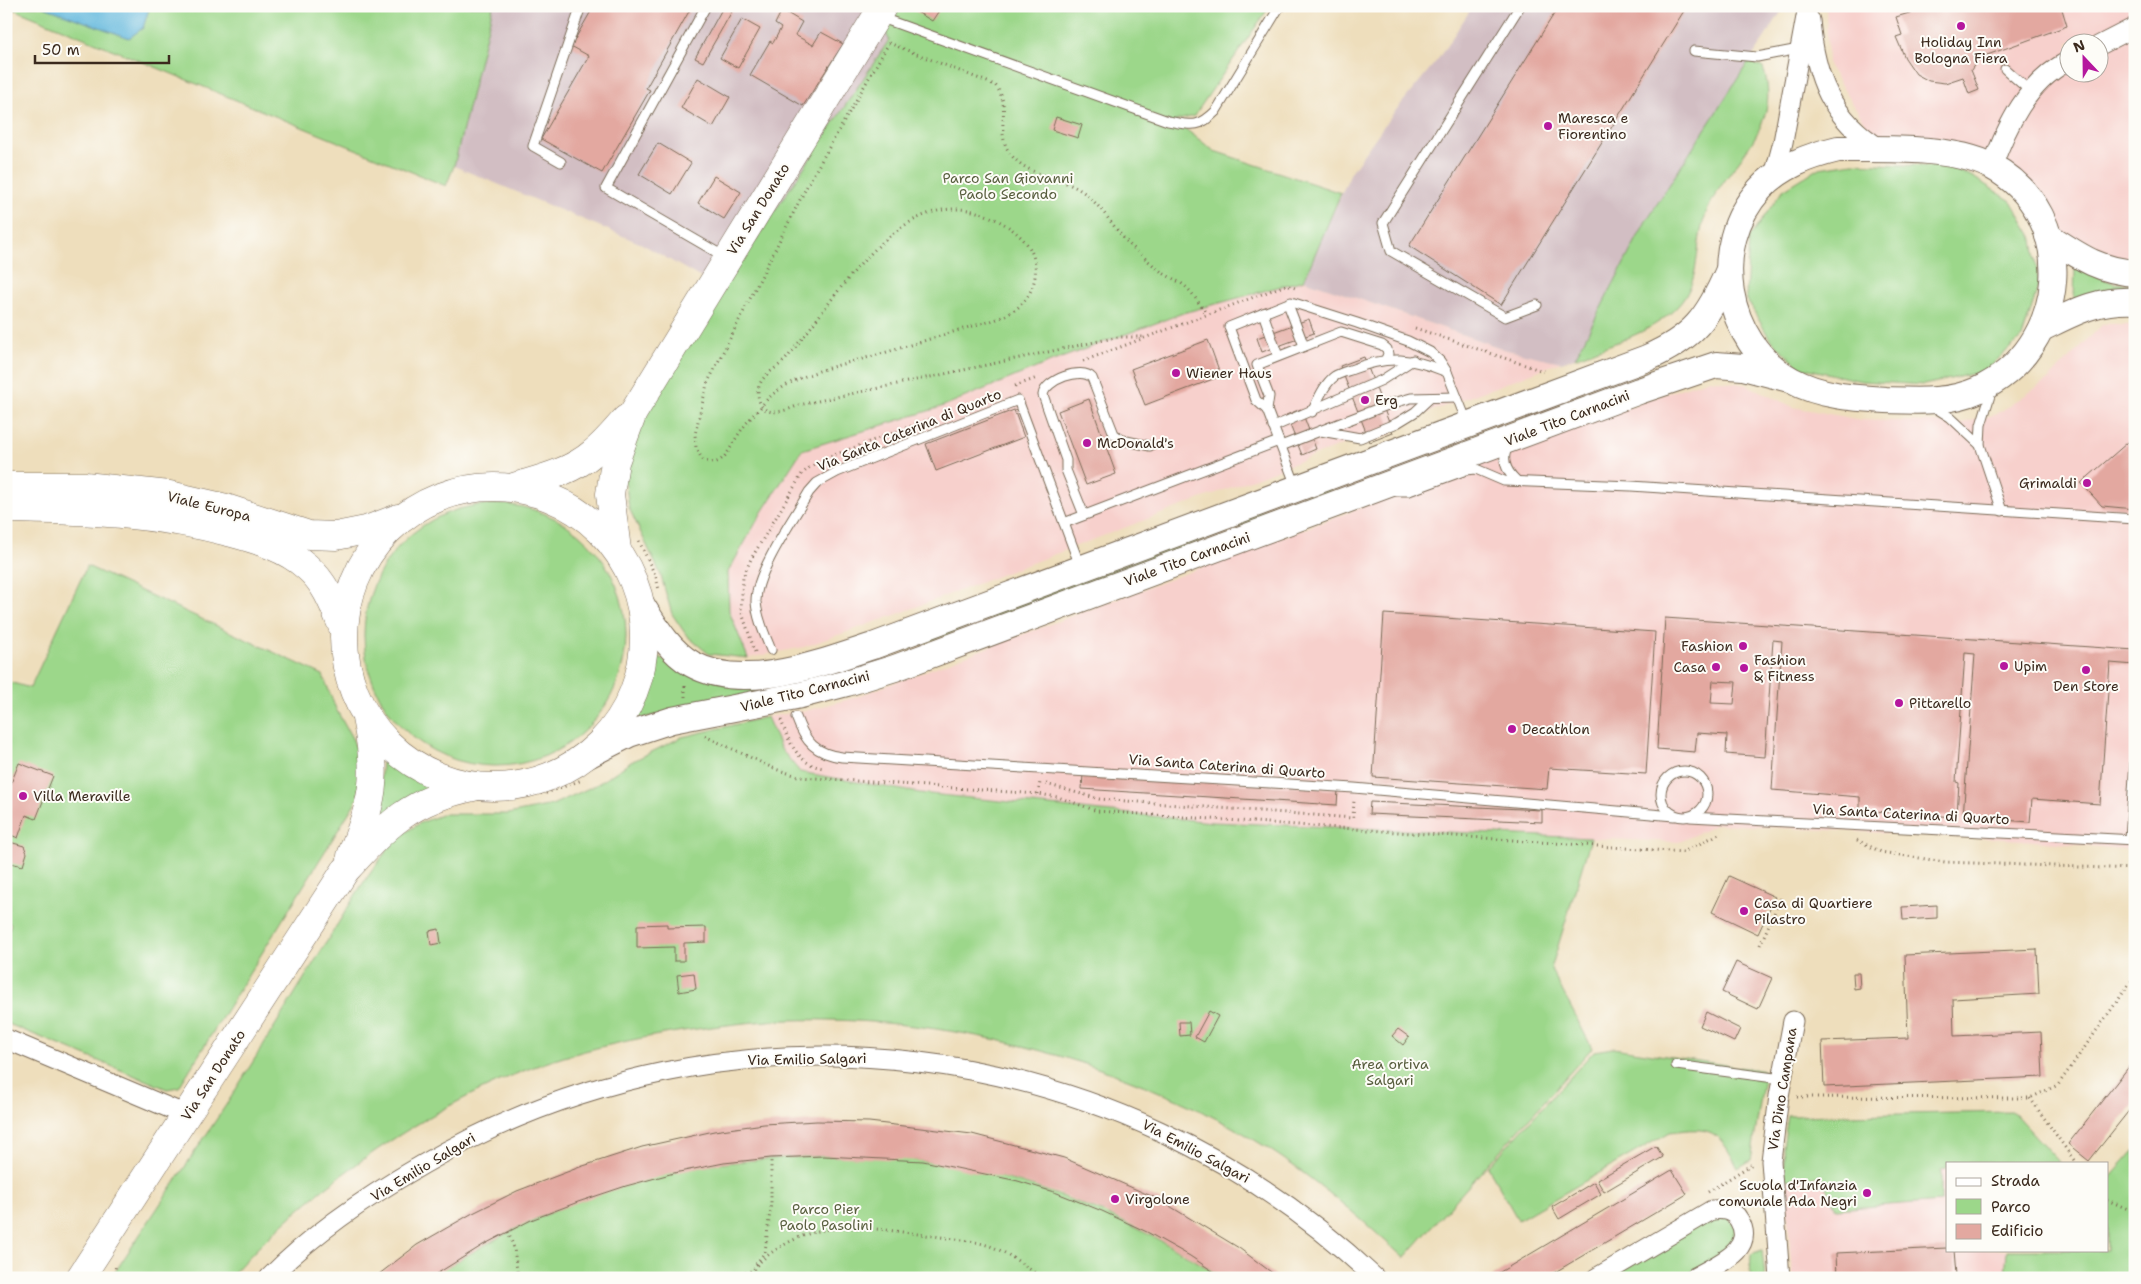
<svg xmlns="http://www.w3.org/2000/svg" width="2141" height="1284" viewBox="0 0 2141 1284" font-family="'Shantell Sans',sans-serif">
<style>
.built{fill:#f7d0cc;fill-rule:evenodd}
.industrial{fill:#d2bec3}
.green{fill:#9cd78a;stroke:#6c8054}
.water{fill:#60b7dd;stroke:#4e707e}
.building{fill:#e3a8a0;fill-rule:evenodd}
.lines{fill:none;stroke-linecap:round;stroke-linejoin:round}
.lane-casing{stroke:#7a6955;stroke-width:11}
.street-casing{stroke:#7a6955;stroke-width:21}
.secondary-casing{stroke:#7a6955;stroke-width:28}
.primary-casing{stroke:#7a6955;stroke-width:29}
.path{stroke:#7a6955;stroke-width:3;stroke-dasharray:1 4;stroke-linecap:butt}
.lane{stroke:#fff;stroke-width:9}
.street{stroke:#fff;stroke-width:19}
.secondary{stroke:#fff;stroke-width:26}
.primary{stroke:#fff;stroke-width:28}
.poi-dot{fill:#b5179e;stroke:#fdfcf7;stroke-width:2}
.labels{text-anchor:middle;stroke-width:4;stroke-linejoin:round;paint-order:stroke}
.poi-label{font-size:14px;fill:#3b2a1e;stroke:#fdfcf7;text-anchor:start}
.park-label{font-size:14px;fill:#585e3e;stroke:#fdfcf7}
.street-label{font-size:14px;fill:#3b2a1e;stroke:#fdfcf7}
</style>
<rect width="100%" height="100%" fill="#fdfcf7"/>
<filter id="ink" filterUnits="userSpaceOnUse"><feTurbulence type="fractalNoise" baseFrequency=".02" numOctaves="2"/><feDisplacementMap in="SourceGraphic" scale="10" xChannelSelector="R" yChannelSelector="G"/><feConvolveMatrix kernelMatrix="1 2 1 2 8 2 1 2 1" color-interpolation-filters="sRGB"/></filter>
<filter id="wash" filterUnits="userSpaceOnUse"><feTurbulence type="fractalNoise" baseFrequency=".0096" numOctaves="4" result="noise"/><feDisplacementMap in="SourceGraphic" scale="20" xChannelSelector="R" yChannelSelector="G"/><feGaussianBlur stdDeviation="1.12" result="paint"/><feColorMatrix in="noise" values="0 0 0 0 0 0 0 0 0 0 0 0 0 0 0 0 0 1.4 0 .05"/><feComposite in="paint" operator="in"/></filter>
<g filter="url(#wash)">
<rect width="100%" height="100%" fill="#eedebc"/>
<g class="built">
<path d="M 1826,6 L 2135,6 L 2135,273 L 2094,265 L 2011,179 L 1882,149 L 1828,65 ZM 2068,42 L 2098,42 L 2098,72 L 2068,72 Z"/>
<polygon points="1304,280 1507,350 1561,362 895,615 804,647 748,658 729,611 728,572 762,512 802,450 941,407 1053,361 1183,313"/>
<polygon points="2103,324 2135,324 2135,850 2021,840 1718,824 1679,842 1212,822 920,793 800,772 781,749 767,717 809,710 853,698 1656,397 1710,379 1747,385 1793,407 1861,420 1963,423 1997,414 2048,380"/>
<polygon points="2013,1112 2060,1163 1947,1163 1947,1250 2107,1250 2135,1278 1792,1278 1783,1147 1788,1116"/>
</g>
<g class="industrial">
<polygon points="493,6 889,6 881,20 889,39 722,290 642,244 454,166"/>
<polygon points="1473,6 1785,6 1646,221 1575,358 1561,362 1507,350 1304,280 1351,172 1388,120 1438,59"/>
</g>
<g class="green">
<polygon points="6,6 493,6 454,166 446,186"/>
<polygon points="889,6 1270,6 1194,116 1175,121 1214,151 1341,193 1304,280 1183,313 1053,361 941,407 802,450 762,512 728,572 729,611 748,658 709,654 687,636 672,614 660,573 629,508 626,486 622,479 626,452 671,367 889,40 881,20"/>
<path d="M 1749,61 L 1763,68 C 1785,130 1725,164 1706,214 C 1693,246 1703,280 1677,307 C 1651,334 1609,344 1575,358 L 1646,221 Z"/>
<polygon points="1853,163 1948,167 1973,177 2011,201 2033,238 2039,285 2022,337 1985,371 1924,385 1861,381 1800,367 1770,339 1746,298 1749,238 1783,190 1819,168"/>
<polygon points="2075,268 2114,283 2135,285 2135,293 2074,300"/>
<polygon points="1328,487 1331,494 878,660 825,677 638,719 655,677 659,657 681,671 762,683"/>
<circle cx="495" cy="635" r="131"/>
<polygon points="87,566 323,675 336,709 353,740 361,763 358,798 179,1087 167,1089 6,1023 6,937 11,924 6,922 6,681 30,688"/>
<path d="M 767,717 L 781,749 L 800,772 L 920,793 L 1212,822 L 1591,838 L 1551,969 L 1592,1048 L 1404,1258 C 1355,1213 1302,1167 1243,1133 C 1105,1056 946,1016 788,1020 C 753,1021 718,1026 683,1031 C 625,1040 565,1053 511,1076 C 405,1122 307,1192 229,1278 L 111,1278 L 230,1099 L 361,886 L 395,839 L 420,823 L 444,814 L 508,814 L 552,805 L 596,785 L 631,762 L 682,737 Z"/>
<polygon points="383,755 405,774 435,785 376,820"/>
<path d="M 1613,1048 L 1765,1071 L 1751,1160 L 1738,1168 C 1718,1130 1713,1126 1670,1132 L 1518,1220 L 1488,1167 L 1594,1051 Z"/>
<polygon points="2013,1112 2060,1163 1947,1163 1947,1169 1941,1170 1941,1201 1836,1209 1821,1176 1785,1180 1783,1147 1788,1116"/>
<polygon points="2135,1150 2135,1278 2005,1278 2007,1250 2107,1250 2107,1181"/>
<path d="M 824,1156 C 857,1157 891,1156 923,1161 C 1031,1177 1132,1218 1223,1278 L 430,1278 C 441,1270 454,1263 466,1256 C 544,1209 635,1175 726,1163 C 759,1159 791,1157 824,1156 Z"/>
<polygon points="1714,1215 1726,1215 1737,1228 1730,1251 1683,1278 1606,1278"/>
<polygon points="1762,1250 1765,1278 1750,1278 1751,1254"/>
</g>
<polygon class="water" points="41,6 150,6 143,28 129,38"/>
<g id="blocks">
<g class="building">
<polygon points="594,6 692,6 646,88 650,90 602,173 541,139 589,56 571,46"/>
<polygon points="717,6 735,6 703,62 695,58 722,9"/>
<polygon points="913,6 935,6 940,9 932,21 912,9"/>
<polygon points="1559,6 1687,6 1501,305 1409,246"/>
<polygon points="1918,6 2061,6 2067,26 1979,58 1971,70 1979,90 1969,94 1963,77 1945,83 1929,81 1916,74 1905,58 1896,37 1902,35 1896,17 1919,10"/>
<polygon points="782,10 802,22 795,35 813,45 821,32 843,44 803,106 750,75 770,41 773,43 781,28 775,24"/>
<polygon points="742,19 760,29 738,68 720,58"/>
<polygon points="698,78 730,97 713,127 681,108"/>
<polygon points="1056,117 1082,125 1078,138 1052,130"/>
<polygon points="658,143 691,163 672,194 639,174"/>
<polygon points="714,176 741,192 724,219 698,203"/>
<polygon points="1309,319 1314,333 1262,352 1257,338"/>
<polygon points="1208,340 1221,376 1145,405 1131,369"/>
<polygon points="1364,357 1393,433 1370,442 1340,366"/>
<polygon points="1089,399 1116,474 1086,485 1058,411"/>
<polygon points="1301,409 1316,449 1302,455 1286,415"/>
<polygon points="1014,410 1024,437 936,471 926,444"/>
<polygon points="2135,436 2135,509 2102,506 2081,483"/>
<polygon points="1384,614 1655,632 1646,774 1549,768 1547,789 1373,777"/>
<path d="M 1665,618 L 2135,650 L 2135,665 L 2110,663 L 2100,804 L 2032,799 L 2030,822 L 1963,817 L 1975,654 L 1965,653 L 1956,782 L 1959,783 L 1957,815 L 1954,814 L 1954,817 L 1860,810 L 1860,797 L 1772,790 L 1782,641 L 1773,640 L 1765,757 L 1726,754 L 1727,735 L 1697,733 L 1695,752 L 1657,749 ZM 1713,681 L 1736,682 L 1734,704 L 1711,703 Z"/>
<polygon points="19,763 53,776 36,819 26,815 18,838 6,833 6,823 11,810 6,808 6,796"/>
<polygon points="1083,774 1338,790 1337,805 1082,789"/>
<polygon points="1370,802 1542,810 1542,822 1369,814"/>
<polygon points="6,841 24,846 27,853 23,866 6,862"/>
<polygon points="1729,876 1775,897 1758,934 1712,912"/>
<polygon points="1937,905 1937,918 1903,920 1902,907"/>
<polygon points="667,924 667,928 706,927 706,942 684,943 684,961 674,961 674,947 637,948 637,925"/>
<polygon points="439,929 441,943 431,945 429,931"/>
<polygon points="2037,949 2039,994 1953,999 1954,1036 2041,1032 2043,1077 1824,1087 1822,1041 1908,1038 1905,955"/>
<polygon points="1736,962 1772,978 1758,1009 1722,992"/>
<polygon points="694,973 696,989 679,992 677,975"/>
<polygon points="1853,973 1859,973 1860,988 1854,989"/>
<polygon points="1209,1011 1218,1016 1204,1042 1195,1037"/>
<polygon points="1706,1012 1740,1029 1734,1042 1700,1026"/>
<polygon points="1179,1022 1189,1022 1190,1035 1180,1036"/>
<polygon points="1398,1029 1409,1037 1403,1045 1392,1036"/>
<polygon points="2135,1059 2135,1103 2089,1161 2068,1144"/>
<polygon points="817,1121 869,1122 972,1134 1064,1158 1158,1199 1239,1248 1279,1278 1223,1278 1190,1256 1147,1232 1102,1211 1057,1193 1018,1181 923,1161 824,1156 771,1158 724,1163 674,1173 626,1186 578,1202 531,1220 483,1245 430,1278 374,1278 417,1245 471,1214 517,1191 580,1167 642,1147 714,1131 764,1124"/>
<polygon points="1656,1146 1663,1157 1604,1192 1597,1180"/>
<polygon points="1672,1170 1687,1194 1545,1278 1490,1278"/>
<polygon points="1594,1182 1601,1194 1559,1219 1552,1207"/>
<polygon points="1947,1248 1947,1250 1954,1250 1956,1275 1896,1278 1837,1278 1836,1253"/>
</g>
</g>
</g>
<g filter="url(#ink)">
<use href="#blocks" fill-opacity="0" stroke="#7a6955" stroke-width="1"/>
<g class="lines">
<g class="lane-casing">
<g id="lane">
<polyline points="706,6 606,188 725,257"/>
<polyline points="1520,6 1383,223 1391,251 1505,317 1537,305"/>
<path d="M 879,17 L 1168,121 C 1191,125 1198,129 1216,111 L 1280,6"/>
<polyline points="1694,51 1757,57 1799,49"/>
<polyline points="2005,69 2031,92"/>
<polyline points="561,162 533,146 581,6"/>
<polyline points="1288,304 1304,346"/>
<polyline points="1263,313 1278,356"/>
<polyline points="1992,389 1981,425 1980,445 2002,511"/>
<polyline points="1934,407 1950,417 1980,445"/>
<polyline points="1267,410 1269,396 1257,365 1341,332 1382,345 1387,349 1388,354 1386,359"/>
<path d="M 1312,412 C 1318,400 1324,384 1335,376 C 1340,373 1348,371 1353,369 C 1388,355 1413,358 1447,372"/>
<polyline points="1273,427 1382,380 1413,360"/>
<polyline points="1321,431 1360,438 1397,423 1415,412 1430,398"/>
<polyline points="1281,446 1390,404 1411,398 1457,397"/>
<path d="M 1508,446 C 1501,459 1506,471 1516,480"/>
<polyline points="1296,486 1267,410 1256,400 1229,327 1291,302 1357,323 1408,341 1430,352 1440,361 1447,372 1467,422"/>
<polyline points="1396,491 1409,491 1466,470 1476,469 1504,481 1631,486 2135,519"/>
<path d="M 1084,515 L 1066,470 L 1066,460 L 1043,395 C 1045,380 1082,366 1092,378 L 1114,434 L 1122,440 L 1150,446"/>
<polyline points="1064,523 1279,441"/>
<path d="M 771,650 C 765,635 757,618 756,602 C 755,573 794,518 809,492 L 817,483 L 837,472 L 1018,400 L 1080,566"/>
<path d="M 796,717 C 805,742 816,754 842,757 L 1354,788 L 1674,816"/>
<circle cx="1684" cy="794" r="23"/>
<polyline points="1690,817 2135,840"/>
<polyline points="2130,839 2135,760"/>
<polyline points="1676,1065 1782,1079"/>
</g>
</g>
<g class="street-casing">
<g id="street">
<path d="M 1810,20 C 1815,77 1831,119 1881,149"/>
<polyline points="2098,46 2135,27"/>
<path d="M 1992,167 C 2007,125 2027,83 2068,61"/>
<polyline points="1774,176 1783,142 1808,6"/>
<polyline points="6,1039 186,1115"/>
<path d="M 269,1278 C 313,1233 368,1196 422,1165 C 729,985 1117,1032 1375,1278"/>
<path d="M 1596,1278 L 1712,1210 C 1723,1209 1733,1209 1739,1220 C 1757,1251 1715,1265 1694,1278"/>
<polyline points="1780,1278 1771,1161 1779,1096 1793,1021"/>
</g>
</g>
<g class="secondary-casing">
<g id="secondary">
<path d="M 1838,149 C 1882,149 1952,146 1991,166 C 2082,215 2070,348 1978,390 C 1949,403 1918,401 1886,400 C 1853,398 1820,396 1791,380 C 1724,342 1708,246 1760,189 C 1781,166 1809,156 1838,149 Z"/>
<path d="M 2048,236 C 2079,256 2097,270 2135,273"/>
<path d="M 2042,328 C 2075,312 2097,299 2135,301"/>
<path d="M 641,604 C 655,626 669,651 692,664 C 744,693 821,663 873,646 L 1647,358 C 1693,338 1708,318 1728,272"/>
<polyline points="582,758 629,734 672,720 801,695 847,683 895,668 1639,391 1716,365 1743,367 1789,379"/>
</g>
</g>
<g class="primary-casing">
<g id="primary">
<polyline points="6,486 85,486 169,495 226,508 309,535 336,536 366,530 398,518"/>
<path d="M 514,487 C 541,479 571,472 593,453 C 605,444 616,430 626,419"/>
<circle cx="494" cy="637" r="150"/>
<path d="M 6,509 C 83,510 157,513 232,533 C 258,540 286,548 307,567 C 326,583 334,606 343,628"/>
<polyline points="617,550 610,494 615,462 633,413 883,6"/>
<path d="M 351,856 C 373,802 379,777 366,718"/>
<path d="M 80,1278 L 345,871 C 387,825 409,800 473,787"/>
</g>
</g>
<g class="path">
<path d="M 889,43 L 808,184 L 707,384 L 695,434 L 696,448 L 702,459 C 723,472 730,446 740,432 C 746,423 753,415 760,408 C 783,375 841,365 877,355 C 907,346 936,337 966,328 C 983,323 1001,320 1016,309 C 1036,294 1042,265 1027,244 C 1016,230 1000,220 983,214 C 904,185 842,288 801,340 C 795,347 790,355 784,361 C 774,370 758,377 758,393 C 759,420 784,412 799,405 L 1118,337 L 1145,337"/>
<path d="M 889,43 L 995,85 C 1014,108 992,132 1012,156 C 1031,178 1061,176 1083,192 C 1102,206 1114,229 1131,246 C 1142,255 1152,265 1163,273 C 1171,278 1179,281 1186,287 C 1194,294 1200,306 1207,314"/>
<polyline points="1415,328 1546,372"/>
<polyline points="1083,361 1286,285 1295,288"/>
<polyline points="1015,386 1037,378"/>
<polyline points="639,541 656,577 659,590"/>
<polyline points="755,652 741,610 743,577 751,559 802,474 810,467 829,457 930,419"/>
<polyline points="685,697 685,683"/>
<path d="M 781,720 C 789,742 798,765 824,768"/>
<polyline points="705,736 775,769 801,777 1038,794 1058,797 1097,811 1683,852 1721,833"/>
<polyline points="1046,784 1099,799 1353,818 1354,799"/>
<polyline points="1038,794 1040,782"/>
<polyline points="491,799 546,793 582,780"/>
<polyline points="1857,840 1881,852 1945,862 2135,869"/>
<polyline points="1760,945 1781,898"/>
<polyline points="1797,1097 2030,1098 2058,1085 2135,976"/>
<polyline points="2030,1098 2076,1163"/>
<polyline points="1708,1192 1754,1163"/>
<polyline points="2107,1200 2135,1212"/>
<polyline points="508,1232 514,1248 518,1278"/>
<polyline points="756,1264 765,1252 771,1203 771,1158"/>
<polyline points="113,1278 116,1265"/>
<polyline points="731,1278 751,1271"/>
<path d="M 749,1278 C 757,1255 801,1233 824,1230 C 860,1224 898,1232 934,1236 C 952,1239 972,1240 990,1246 C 1009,1253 1026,1267 1042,1278"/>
</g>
<use href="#lane" class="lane"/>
<use href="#street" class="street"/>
<use href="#secondary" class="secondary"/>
<use href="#primary" class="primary"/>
</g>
</g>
<g class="poi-dot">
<circle cx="1961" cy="26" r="5"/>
<circle cx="1548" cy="126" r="5"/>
<circle cx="1176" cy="373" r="5"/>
<circle cx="1365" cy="400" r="5"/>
<circle cx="1087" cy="443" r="5"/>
<circle cx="2087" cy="483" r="5"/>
<circle cx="1743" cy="646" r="5"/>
<circle cx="2004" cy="666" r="5"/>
<circle cx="1716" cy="667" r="5"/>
<circle cx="1744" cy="668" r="5"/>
<circle cx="2086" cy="670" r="5"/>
<circle cx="1899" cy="703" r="5"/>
<circle cx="1512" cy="729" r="5"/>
<circle cx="23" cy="796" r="5"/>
<circle cx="1744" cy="911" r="5"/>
<circle cx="1867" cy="1193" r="5"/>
<circle cx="1115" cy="1199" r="5"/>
</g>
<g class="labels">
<g class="poi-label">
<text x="1961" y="47" text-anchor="middle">Holiday Inn<tspan x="1961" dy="16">Bologna Fiera</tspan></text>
<text x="1558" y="123">Maresca e<tspan x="1558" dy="16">Fiorentino</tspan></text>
<text x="1186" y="378">Wiener Haus</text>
<text x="1375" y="405">Erg</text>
<text x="1097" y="448">McDonald's</text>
<text x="2077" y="488" text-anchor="end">Grimaldi</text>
<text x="1733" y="651" text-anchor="end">Fashion</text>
<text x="1754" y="665">Fashion<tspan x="1754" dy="16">&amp; Fitness</tspan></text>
<text x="2014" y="671">Upim</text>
<text x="1706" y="672" text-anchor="end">Casa</text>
<text x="2086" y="691" text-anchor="middle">Den Store</text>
<text x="1909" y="708">Pittarello</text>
<text x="1522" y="734">Decathlon</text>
<text x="33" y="801">Villa Meraville</text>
<text x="1754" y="908">Casa di Quartiere<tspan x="1754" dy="16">Pilastro</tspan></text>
<text x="1857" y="1190" text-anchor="end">Scuola d'Infanzia<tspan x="1857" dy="16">comunale Ada Negri</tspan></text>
<text x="1125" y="1204">Virgolone</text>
</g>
<g class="park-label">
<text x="1008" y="183">Parco San Giovanni<tspan x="1008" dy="16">Paolo Secondo</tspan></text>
<text x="1390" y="1069">Area ortiva<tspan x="1390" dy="16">Salgari</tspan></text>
<text x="826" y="1214">Parco Pier<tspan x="826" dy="16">Paolo Pasolini</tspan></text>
</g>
<g class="street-label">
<text transform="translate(758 209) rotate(-58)" y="5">Via San Donato</text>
<text transform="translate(1567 418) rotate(-21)" y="5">Viale Tito Carnacini</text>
<text transform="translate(909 430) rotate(-22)" y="5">Via Santa Caterina di Quarto</text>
<text transform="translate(209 506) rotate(14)" y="5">Viale Europa</text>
<text transform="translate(1187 559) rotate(-20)" y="5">Viale Tito Carnacini</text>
<text transform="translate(805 691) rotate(-14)" y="5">Viale Tito Carnacini</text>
<text transform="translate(1227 766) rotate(4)" y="5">Via Santa Caterina di Quarto</text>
<text transform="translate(1911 814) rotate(3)" y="5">Via Santa Caterina di Quarto</text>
<text transform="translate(807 1059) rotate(-1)" y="5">Via Emilio Salgari</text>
<text transform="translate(213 1075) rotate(-57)" y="5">Via San Donato</text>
<text transform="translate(1782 1089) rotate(-81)" y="5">Via Dino Campana</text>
<text transform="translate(1196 1151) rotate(28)" y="5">Via Emilio Salgari</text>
<text transform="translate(423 1167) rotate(-31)" y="5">Via Emilio Salgari</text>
</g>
</g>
<rect width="2141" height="1284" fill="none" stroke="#fdfcf7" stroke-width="25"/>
<rect x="1946" y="1162" width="162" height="90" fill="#fdfcf7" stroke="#afa8a0"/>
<rect x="1956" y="1178" width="25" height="8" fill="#ffffff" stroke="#afa8a0"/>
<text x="1991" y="1186" font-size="15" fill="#3b2a1e">Strada</text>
<rect x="1956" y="1199" width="25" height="15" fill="#9cd78a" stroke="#afa8a0"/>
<text x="1991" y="1212" font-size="15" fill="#3b2a1e">Parco</text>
<rect x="1956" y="1224" width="25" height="15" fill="#e3a8a0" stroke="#afa8a0"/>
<text x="1991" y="1236" font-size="15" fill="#3b2a1e">Edificio</text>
<g transform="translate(2084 58) rotate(338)"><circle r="24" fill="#fdfcf7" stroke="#afa8a0"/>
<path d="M0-4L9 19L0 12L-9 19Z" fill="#b5179e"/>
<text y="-8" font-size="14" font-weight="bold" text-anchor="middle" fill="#3b2a1e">N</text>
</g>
<path d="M35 55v8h134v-8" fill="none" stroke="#3b2a1e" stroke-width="2.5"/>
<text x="42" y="55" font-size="15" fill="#3b2a1e" stroke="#fdfcf7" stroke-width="4" paint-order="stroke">50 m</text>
</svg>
